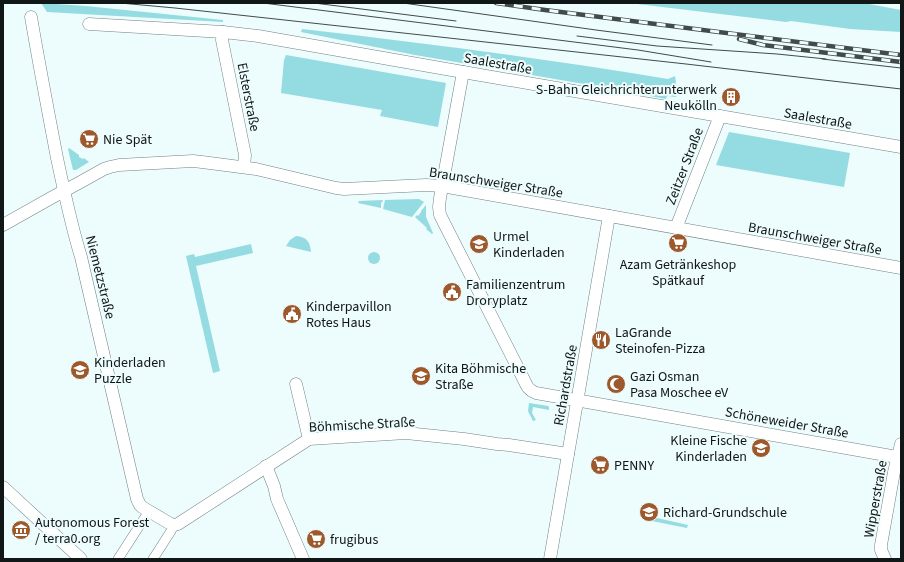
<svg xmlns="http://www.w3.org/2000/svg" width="904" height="562" viewBox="0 0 904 562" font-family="'Source Sans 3',sans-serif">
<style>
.green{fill:#94dce1}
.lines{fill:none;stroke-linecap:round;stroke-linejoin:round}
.pedestrian-casing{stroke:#748182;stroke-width:10}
.minor-casing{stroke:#748182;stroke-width:13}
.pedestrian{stroke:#fff;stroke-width:9}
.minor{stroke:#fff;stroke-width:12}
.tram{stroke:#434a4a;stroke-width:1}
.rail-casing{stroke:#434a4a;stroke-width:4.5}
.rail{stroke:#edfcfd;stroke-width:3;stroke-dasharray:9;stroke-linecap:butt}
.labels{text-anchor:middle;stroke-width:4;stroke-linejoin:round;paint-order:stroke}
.street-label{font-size:14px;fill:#111616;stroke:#edfcfd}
.poi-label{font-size:14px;fill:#111616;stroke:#edfcfd;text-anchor:start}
</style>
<rect width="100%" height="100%" fill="#edfcfd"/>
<g class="green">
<polygon points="41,3 86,6 223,20 223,22 47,12"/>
<polygon points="629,3 864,3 901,10 901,32 850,29 791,21 786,22"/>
<path d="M 302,29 C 424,43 547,59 668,79 L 675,76 L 677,89 L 676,97 L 667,96 L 666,99 L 619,90 L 415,55 L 301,32 Z"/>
<polygon points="286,55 446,83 438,127 380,116 382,110 281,93 284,60"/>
<polygon points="729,132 850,153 844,187 716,165"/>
<polygon points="69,148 79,155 79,157 83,159 84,158 89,162 76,170 73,170 68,149"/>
<polygon points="419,199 424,202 412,217 383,209 385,200"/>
<polygon points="383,200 382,202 381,203 381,208 358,203 359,201"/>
<polygon points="426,205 426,217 433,233 432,234 426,229 427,228 415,217 417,215 418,216 421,212 421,211"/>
<path d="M 296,236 C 307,237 310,242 311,252 L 286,246 L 290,240 Z"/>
<polygon points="251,244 253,253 196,266 220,371 213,373 186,256 194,254 195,257"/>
<circle cx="374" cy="258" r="6"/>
<polygon points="529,403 548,406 549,407 549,410 533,407 532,413 536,420 533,421 528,411"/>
<polygon points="648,516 688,525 687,528 647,520"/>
</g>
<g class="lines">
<g class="pedestrian-casing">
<g id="pedestrian">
<polyline points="118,559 149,511"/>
<polyline points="153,559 171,531 174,525"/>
</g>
</g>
<g class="minor-casing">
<g id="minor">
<path d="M 31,17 C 39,64 48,111 57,158 C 64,191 71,225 81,257 L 137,499 L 140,505 L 142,507 L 169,523 L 174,525 L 178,524 L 309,439 L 406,433 L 464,439 L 497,444 L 509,445 L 568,454"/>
<polyline points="89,24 223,32 258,36 463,72 901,147"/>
<polyline points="223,32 222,40 245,155 244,167"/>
<path d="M 463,72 L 440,198 L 439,207 L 440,215 L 523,378 C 527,386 528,390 536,393 L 897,457"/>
<polyline points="3,225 51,198 77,184 104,169 110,167 119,165 193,161 202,162 256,169 336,188 344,189 426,185 442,186 901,268"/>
<polyline points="676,228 720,116"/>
<polyline points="296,384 309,439"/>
<polyline points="266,466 274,486 277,499 303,559"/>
<polyline points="3,487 81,559"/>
<polyline points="550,559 609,216"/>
<polyline points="885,559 881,550 881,545 894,472 901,444"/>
</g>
</g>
<use href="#pedestrian" class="pedestrian"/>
<use href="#minor" class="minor"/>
<g class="tram">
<polyline points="120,3 175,8 686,64 901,89"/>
<polyline points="263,3 638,50 711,62"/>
<polyline points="314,3 456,21"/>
<polyline points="403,3 596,30 712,45"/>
<polyline points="577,36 657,46 777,54 826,59"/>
<polyline points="822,59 901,68"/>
</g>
<g class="rail-casing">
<g id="rail">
<polyline points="496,3 545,10 901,55"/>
<polyline points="739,39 763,45 901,62"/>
</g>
</g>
<use href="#rail" class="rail"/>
</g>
<defs>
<g id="building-disc" transform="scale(1)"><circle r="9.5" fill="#9d582b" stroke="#edfcfd"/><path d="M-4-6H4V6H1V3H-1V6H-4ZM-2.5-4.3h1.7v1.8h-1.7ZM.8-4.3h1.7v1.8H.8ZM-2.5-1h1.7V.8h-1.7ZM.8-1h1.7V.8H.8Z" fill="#fff"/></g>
<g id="supermarket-disc" transform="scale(1)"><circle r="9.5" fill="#9d582b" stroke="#edfcfd"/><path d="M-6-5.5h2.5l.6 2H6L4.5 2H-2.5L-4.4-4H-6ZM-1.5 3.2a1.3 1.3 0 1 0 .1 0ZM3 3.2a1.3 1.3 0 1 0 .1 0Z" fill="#fff"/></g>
<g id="school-disc" transform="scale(1)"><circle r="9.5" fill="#9d582b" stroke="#edfcfd"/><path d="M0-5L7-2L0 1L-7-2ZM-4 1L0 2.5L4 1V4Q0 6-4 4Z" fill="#fff"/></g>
<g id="civic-disc" transform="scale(1)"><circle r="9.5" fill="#9d582b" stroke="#edfcfd"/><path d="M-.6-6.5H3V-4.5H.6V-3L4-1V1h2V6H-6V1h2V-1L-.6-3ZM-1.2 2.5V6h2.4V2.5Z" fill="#fff"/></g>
<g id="restaurant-disc" transform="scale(1)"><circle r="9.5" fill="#9d582b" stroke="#edfcfd"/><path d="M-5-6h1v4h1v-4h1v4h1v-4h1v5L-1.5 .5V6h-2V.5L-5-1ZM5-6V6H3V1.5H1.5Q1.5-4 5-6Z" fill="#fff"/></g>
<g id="mosque-disc" transform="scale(1)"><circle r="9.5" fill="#9d582b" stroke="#edfcfd"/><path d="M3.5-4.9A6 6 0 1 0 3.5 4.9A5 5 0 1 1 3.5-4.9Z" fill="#fff"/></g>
<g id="museum-disc" transform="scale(1)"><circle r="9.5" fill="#9d582b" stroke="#edfcfd"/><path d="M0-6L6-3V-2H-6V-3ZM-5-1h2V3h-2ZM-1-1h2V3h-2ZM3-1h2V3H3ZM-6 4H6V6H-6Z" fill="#fff"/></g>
</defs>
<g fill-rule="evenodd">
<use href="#building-disc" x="731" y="97"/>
<use href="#supermarket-disc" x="89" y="139"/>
<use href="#supermarket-disc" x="678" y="243"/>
<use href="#school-disc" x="479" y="244"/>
<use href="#civic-disc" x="452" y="292"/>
<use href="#civic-disc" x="292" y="314"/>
<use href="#restaurant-disc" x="601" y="340"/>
<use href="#school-disc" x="80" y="370"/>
<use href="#school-disc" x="421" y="376"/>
<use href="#mosque-disc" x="616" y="384"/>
<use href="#school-disc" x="761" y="448"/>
<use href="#supermarket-disc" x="600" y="465"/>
<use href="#school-disc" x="649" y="512"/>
<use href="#museum-disc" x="21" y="530"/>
<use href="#supermarket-disc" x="316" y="539"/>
</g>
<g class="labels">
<g class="street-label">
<text transform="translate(498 63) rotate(10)" y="5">Saalestraße</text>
<text transform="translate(249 97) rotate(79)" y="5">Elsterstraße</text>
<text transform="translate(818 118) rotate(10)" y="5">Saalestraße</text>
<text transform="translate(684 166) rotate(-69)" y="5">Zeitzer Straße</text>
<text transform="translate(496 182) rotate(9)" y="5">Braunschweiger Straße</text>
<text transform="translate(815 238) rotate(10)" y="5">Braunschweiger Straße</text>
<text transform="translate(101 277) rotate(76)" y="5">Niemetzstraße</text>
<text transform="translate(565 385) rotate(-80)" y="5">Richardstraße</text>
<text transform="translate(787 422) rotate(10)" y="5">Schöneweider Straße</text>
<text transform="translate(362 424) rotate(-3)" y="5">Böhmische Straße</text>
<text transform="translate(875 499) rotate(-80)" y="5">Wipperstraße</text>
</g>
<g class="poi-label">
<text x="717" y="94" text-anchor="end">S-Bahn Gleichrichterunterwerk<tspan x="717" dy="16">Neukölln</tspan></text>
<text x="103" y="144">Nie Spät</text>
<text x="493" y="241">Urmel<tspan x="493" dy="16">Kinderladen</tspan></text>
<text x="678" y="269" text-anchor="middle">Azam Getränkeshop<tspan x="678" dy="16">Spätkauf</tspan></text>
<text x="466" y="289">Familienzentrum<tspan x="466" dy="16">Droryplatz</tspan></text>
<text x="306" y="311">Kinderpavillon<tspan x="306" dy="16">Rotes Haus</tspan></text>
<text x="615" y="337">LaGrande<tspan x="615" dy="16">Steinofen-Pizza</tspan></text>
<text x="94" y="367">Kinderladen<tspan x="94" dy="16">Puzzle</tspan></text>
<text x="435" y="373">Kita Böhmische<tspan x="435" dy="16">Straße</tspan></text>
<text x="630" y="381">Gazi Osman<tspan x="630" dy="16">Pasa Moschee eV</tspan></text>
<text x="747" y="445" text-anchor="end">Kleine Fische<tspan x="747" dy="16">Kinderladen</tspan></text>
<text x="614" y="470">PENNY</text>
<text x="663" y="517">Richard-Grundschule</text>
<text x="35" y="527">Autonomous Forest<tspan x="35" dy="16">/ terra0.org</tspan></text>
<text x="330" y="544">frugibus</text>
</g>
</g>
<rect width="904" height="562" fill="none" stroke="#111616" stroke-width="8"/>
</svg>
